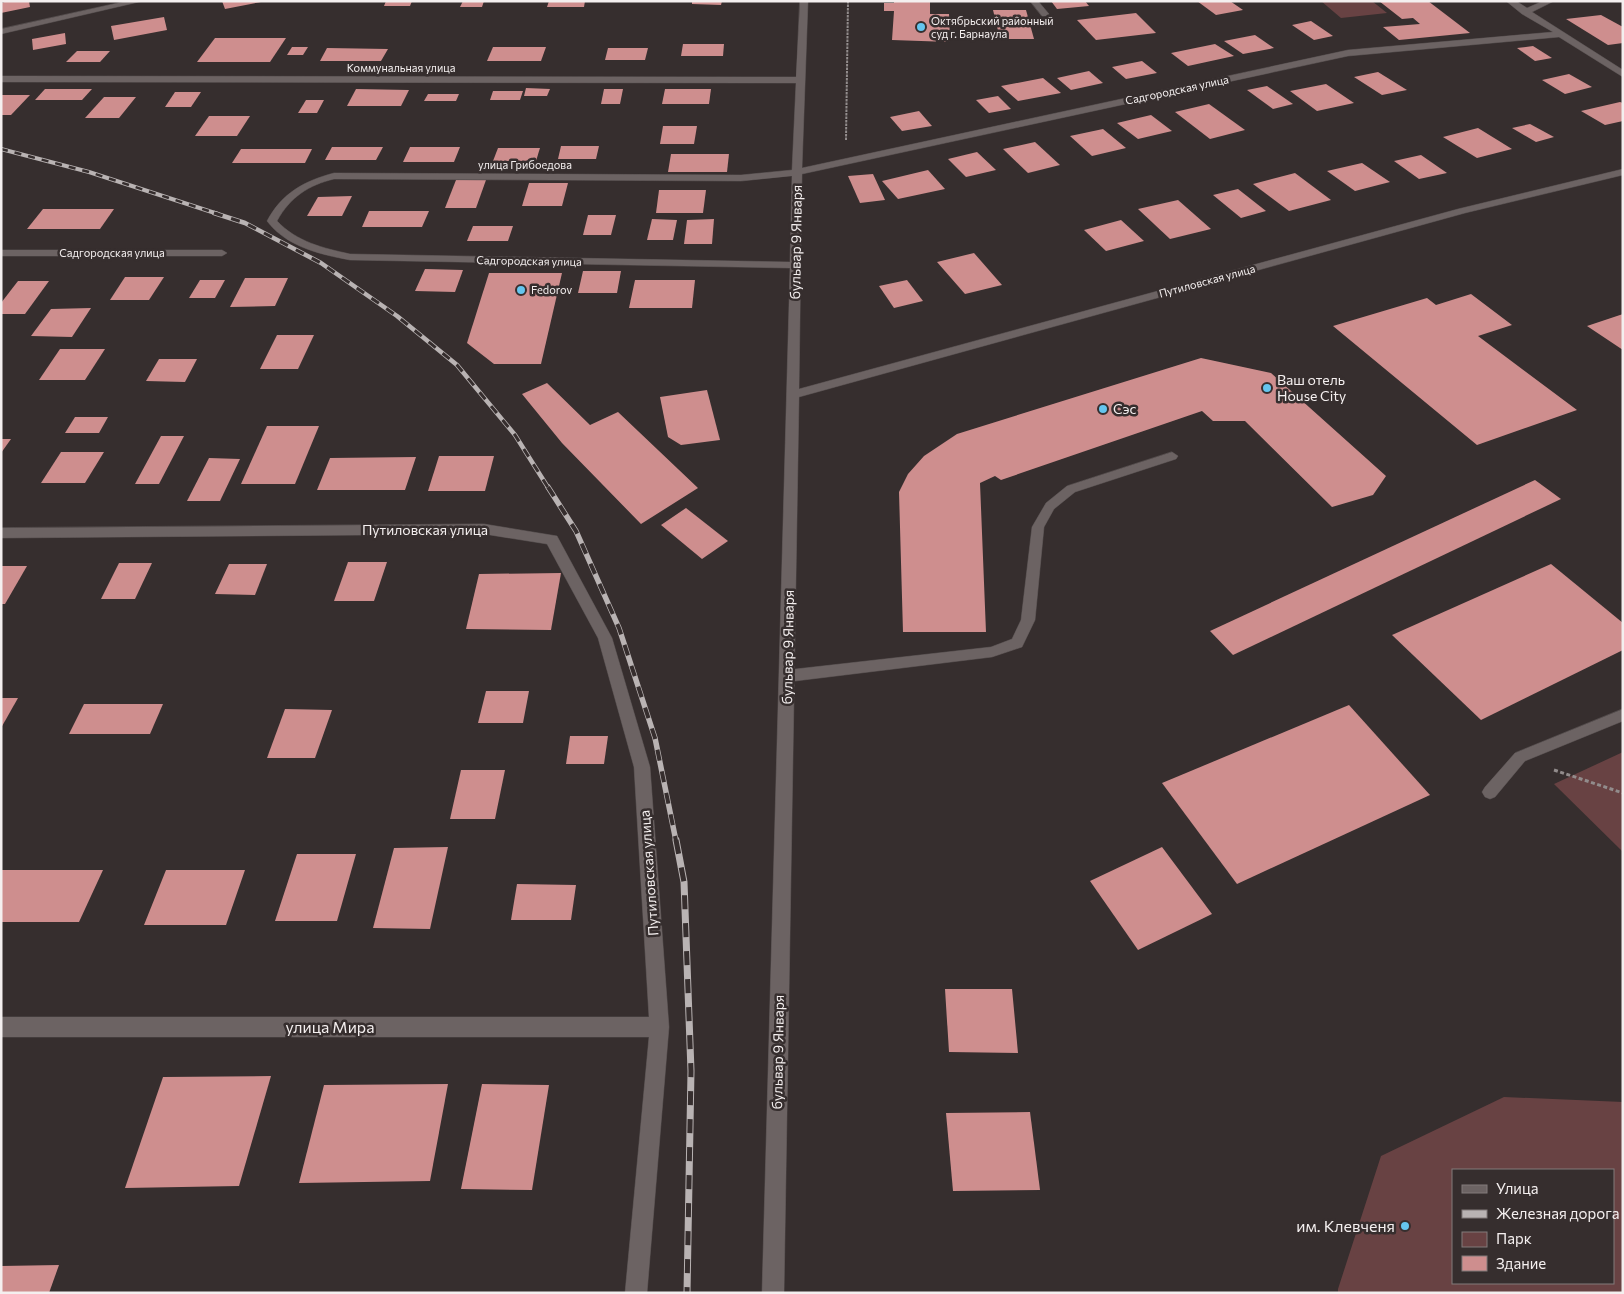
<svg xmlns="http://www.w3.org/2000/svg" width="1624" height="1294" viewBox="0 0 1624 1294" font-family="Commissioner,sans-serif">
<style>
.green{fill:#684243;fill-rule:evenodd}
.building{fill:#ce8e8e}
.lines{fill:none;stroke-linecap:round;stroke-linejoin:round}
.lane-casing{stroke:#514a4a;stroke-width:1}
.street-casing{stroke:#514a4a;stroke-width:1}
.path-far1{stroke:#928c8c;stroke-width:2;stroke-dasharray:2.5 1;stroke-linecap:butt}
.path{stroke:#928c8c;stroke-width:3;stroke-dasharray:4 2.5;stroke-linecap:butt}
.lane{fill:#6c6363;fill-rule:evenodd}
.street{fill:#6c6363;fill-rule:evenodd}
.rail-far3-casing{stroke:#b9b3b3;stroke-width:4}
.rail-far2-casing{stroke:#b9b3b3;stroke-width:4.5}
.rail-far1-casing{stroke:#b9b3b3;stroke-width:5.5}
.rail-casing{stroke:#b9b3b3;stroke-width:7}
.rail-far3{stroke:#362e2e;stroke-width:2.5;stroke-dasharray:7;stroke-linecap:butt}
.rail-far2{stroke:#362e2e;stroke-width:3;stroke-dasharray:9;stroke-linecap:butt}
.rail-far1{stroke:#362e2e;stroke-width:4;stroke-dasharray:11;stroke-linecap:butt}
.rail{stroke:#362e2e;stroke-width:5;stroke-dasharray:14;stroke-linecap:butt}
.poi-dot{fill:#65c5ee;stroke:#362e2e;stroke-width:2}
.labels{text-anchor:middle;stroke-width:5;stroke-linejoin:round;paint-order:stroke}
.far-poi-label{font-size:11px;fill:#f4efef;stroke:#362e2e;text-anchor:start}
.far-street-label{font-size:11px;fill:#f4efef;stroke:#362e2e}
.street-label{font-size:14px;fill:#f4efef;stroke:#362e2e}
.poi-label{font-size:14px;fill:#f4efef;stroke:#362e2e;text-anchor:start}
.near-street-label{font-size:16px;fill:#f4efef;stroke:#362e2e}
.near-poi-label{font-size:16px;fill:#f4efef;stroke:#362e2e;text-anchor:end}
</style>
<rect width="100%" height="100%" fill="#362e2e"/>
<g class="green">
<polygon points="1321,1 1372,1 1387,13 1341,18"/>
<polygon points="1623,752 1623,852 1554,784"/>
<path d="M 1504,1097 L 1623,1102 L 1623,1293 L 1338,1293 L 1338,1289 L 1381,1156 ZM 1453,1170 L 1613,1170 L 1613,1283 L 1453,1283 Z"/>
</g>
<g class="building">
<polygon points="8,1 29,1 30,7 1,13 1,3"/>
<polygon points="222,1 261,1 261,2 225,9"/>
<polygon points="386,1 412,1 410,6 384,6"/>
<polygon points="463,1 484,1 482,7 460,7"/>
<polygon points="549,1 585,1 584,7 547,7"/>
<polygon points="692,1 722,1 721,5 692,4"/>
<polygon points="894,1 930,1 930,14 949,14 950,42 892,40 894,11 884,11 884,3 894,3"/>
<polygon points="1051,1 1085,1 1089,6 1057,9"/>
<polygon points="1197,1 1230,1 1243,10 1216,15"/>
<polygon points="1379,1 1428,1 1470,33 1399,40 1383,27 1420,24 1413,18 1402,19"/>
<polygon points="993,10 1026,10 1034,39 1000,39"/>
<polygon points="1136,13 1156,33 1096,40 1077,20"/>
<polygon points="1601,15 1623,27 1623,43 1608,45 1566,19"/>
<polygon points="164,17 167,30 114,40 111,26"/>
<polygon points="1311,21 1333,36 1314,40 1292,25"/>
<polygon points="65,33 66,44 33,50 32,39"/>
<polygon points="1255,35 1274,48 1243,54 1224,41"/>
<polygon points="215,38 286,38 270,62 197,62"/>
<polygon points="683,44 724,44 723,56 681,56"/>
<polygon points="1215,44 1234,56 1188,66 1171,53"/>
<polygon points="1533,46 1552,58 1535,61 1517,48"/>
<polygon points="292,47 308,47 303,55 287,55"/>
<polygon points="493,47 546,47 541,61 487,61"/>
<polygon points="327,48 388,49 381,61 320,61"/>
<polygon points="608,48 648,48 645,60 605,60"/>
<polygon points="77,51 110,51 100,62 66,62"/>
<polygon points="1142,61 1157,73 1126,79 1112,67"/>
<polygon points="1089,71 1103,83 1071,90 1057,78"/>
<polygon points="1378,72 1407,90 1382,95 1354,77"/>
<polygon points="1569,74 1592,87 1565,94 1542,80"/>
<polygon points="1043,78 1061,93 1018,101 1001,86"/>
<polygon points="1326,84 1354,103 1317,111 1290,91"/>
<polygon points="1267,86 1293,104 1273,109 1247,90"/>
<polygon points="526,88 550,89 547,96 524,96"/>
<polygon points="45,89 92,89 82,100 35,100"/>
<polygon points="356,89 409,90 401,106 347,106"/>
<polygon points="604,89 623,89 620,104 601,104"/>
<polygon points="665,89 711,89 709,104 662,104"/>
<polygon points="493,91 523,91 520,100 490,100"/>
<polygon points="175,92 201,92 191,107 165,107"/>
<polygon points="428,94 459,94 456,101 424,101"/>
<polygon points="2,95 30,95 11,115 1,115"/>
<polygon points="998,96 1011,109 989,113 976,100"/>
<polygon points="104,97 136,97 119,118 85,118"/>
<polygon points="306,100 324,100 317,113 298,113"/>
<polygon points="1620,102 1623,103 1623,121 1605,125 1581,111"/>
<polygon points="1209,104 1245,130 1210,139 1175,112"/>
<polygon points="919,111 932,126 902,131 890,117"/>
<polygon points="1151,115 1172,131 1138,139 1117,123"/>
<polygon points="209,116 250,116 237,136 195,136"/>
<polygon points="1530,124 1554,137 1536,142 1512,128"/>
<polygon points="663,126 697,126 694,144 660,144"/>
<polygon points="1478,128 1512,149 1477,158 1443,137"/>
<polygon points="1103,129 1126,148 1092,156 1070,136"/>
<polygon points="1035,142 1060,165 1028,173 1003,149"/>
<polygon points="561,146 599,146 596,159 558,159"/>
<polygon points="332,147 383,147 376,160 325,160"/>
<polygon points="410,147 460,147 454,162 403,162"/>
<polygon points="498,148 540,148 536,161 493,161"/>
<polygon points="241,149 312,149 305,163 232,163"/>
<polygon points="977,152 996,170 966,177 948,159"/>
<polygon points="671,154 729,154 727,172 668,172"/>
<polygon points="1421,155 1447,173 1419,179 1394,161"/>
<polygon points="1362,163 1390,182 1355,191 1327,171"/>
<polygon points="928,170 945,189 898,199 882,181"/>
<polygon points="1295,173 1331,200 1289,211 1253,184"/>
<polygon points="873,174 885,200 860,203 848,176"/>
<polygon points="456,180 486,180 476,208 445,208"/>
<polygon points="529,183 568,183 562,206 522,206"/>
<polygon points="1238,189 1266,211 1241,218 1213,195"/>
<polygon points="659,190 706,190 703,213 656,213"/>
<polygon points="352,196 342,216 307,216 318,197"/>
<polygon points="1178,200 1211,229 1170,239 1138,209"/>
<polygon points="43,209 114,209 100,229 27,229"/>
<polygon points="369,211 429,211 422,227 362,227"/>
<polygon points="588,215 616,215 611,235 583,235"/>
<polygon points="652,219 677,220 673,240 647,240"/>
<polygon points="714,219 712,244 684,244 687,220"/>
<polygon points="1121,220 1144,241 1106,251 1084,230"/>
<polygon points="473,226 513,226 508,241 467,241"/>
<polygon points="974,253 1002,285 965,294 937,262"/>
<polygon points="425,269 463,270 455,292 415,291"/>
<polygon points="583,271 621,271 617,293 578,293"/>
<polygon points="489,273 562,273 541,364 494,364 467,343"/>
<polygon points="125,277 164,277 149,300 110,300"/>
<polygon points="245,278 288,278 275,306 230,307"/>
<polygon points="200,280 225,280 215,298 189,298"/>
<polygon points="635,280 695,280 692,308 629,308"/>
<polygon points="907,280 923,301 894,308 879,286"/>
<polygon points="18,281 49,281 25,314 1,314 1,303"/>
<polygon points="1471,294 1512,325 1478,336 1577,410 1477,445 1333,326 1427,298 1436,305"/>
<polygon points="91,308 72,337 31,336 51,309"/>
<polygon points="1623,314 1623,350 1587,326"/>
<polygon points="277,335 314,335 298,369 260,369"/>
<polygon points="60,349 105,349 85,380 39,380"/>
<polygon points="1201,358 1271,373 1386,476 1373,495 1332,507 1245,421 1213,421 1202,411 1001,480 995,476 980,483 986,632 903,632 899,492 908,474 924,456 957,434"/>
<polygon points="159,359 197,359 185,382 146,381"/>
<polygon points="547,383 590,425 618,412 698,488 641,524 562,443 522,394"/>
<polygon points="707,390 720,440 681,445 668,437 660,397"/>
<polygon points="75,417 108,417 99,433 65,433"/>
<polygon points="267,426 319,426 295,484 241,484"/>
<polygon points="161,436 184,436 159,484 135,484"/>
<polygon points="1,439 11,439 1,453"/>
<polygon points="61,452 104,452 85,483 41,483"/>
<polygon points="439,456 494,456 485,491 428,491"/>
<polygon points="416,457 405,490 317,490 330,458"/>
<polygon points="209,458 240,459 220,501 187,501"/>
<polygon points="1535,480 1561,499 1233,655 1210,631"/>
<polygon points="686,508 728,541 702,559 661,525"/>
<polygon points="348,562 387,562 374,601 334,601"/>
<polygon points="119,563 152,563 135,599 101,599"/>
<polygon points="229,564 267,564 255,595 215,594"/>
<polygon points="1551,564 1623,623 1623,650 1481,720 1392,635"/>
<polygon points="1,566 27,566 5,604 1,604"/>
<polygon points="561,573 551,630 466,629 479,574"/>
<polygon points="486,691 529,691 523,723 478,723"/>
<polygon points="1,698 18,698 1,728"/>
<polygon points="84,704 163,704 150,734 69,734"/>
<polygon points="1349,705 1430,795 1237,884 1162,783"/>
<polygon points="285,709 332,710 315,758 267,758"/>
<polygon points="570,736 608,736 604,764 566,764"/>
<polygon points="461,770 505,770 495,819 450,819"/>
<polygon points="448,847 430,929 373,928 394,848"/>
<polygon points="1162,847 1212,914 1138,950 1090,881"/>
<polygon points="297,854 356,854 337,921 275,921"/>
<polygon points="1,870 103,870 79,922 1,922"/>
<polygon points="166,870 245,870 226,925 144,925"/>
<polygon points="517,884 576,885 571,920 511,920"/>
<polygon points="945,989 1012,989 1018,1053 949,1052"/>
<polygon points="271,1076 239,1186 125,1188 163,1077"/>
<polygon points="448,1084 430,1181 299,1183 324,1085"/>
<polygon points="482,1084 549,1085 532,1190 461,1189"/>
<polygon points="1030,1112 1040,1190 953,1191 946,1113"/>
<polygon points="59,1265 49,1293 1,1293 1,1266"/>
</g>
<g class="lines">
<g class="lane-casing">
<g id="lane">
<polygon points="1030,1 1038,1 1049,14 1048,16 1042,16"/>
<polygon points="1172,452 1178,456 1176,459 1075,492 1054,509 1044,527 1035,620 1022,647 992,657 787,682 782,680 780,676 782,672 787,670 991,647 1012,639 1021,620 1032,527 1046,503 1067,486"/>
<polygon points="1623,709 1623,721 1525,761 1495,797 1490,799 1485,797 1482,792 1485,787 1515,753"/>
</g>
</g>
<g class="street-casing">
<g id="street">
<polygon points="127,1 143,1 1,34 1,29"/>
<path d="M 800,1 L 808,1 L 802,168 L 1348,50 L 1553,32 L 1522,14 L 1506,1 L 1516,1 L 1527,8 L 1543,1 L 1554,1 L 1532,12 L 1623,70 L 1623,77 L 1559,37 L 1348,56 L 802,174 L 799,389 L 1458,209 L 1623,169 L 1623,175 L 1465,213 L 799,397 L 784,1293 L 762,1293 L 790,268 L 350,260 C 319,254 287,247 267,221 C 282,193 304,181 334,173 L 741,175 L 792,170 L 796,83 L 1,82 L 1,76 L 796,77 ZM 792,176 L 790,262 L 350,254 C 323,248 297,242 277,221 C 290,197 309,185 334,179 L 741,181 Z"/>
<polygon points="1,250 222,250 227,253 222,256 1,256"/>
<polygon points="484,524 557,536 612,638 650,767 669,1027 647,1293 625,1293 649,1037 1,1037 1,1017 649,1017 634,767 598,638 547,544 484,534 1,538 1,528"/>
</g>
</g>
<polyline class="path-far1" points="846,140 848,1"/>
<polyline class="path" points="1554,770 1623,793"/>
<use href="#lane" class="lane"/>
<use href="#street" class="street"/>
<g class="rail-far3-casing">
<polyline id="rail-far3" points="1,149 89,172 218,214"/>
</g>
<g class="rail-far2-casing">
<polyline id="rail-far2" points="214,213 245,223 321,263 397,316 457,365 515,435 549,489"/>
</g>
<g class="rail-far1-casing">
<polyline id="rail-far1" points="548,487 576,531 619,628 655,738 676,841"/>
</g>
<g class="rail-casing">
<polyline id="rail" points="676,840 684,882 691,1071 687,1293"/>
</g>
<use href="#rail-far3" class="rail-far3"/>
<use href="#rail-far2" class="rail-far2"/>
<use href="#rail-far1" class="rail-far1"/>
<use href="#rail" class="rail"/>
</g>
<g class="poi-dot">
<circle cx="921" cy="27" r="5"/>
<circle cx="521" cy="290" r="5"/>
<circle cx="1267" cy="388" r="5"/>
<circle cx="1103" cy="409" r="5"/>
<circle cx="1405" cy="1226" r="5"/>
</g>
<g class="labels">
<g class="far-poi-label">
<text x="931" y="25">Октябрьский районный<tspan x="931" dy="13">суд г. Барнаула</tspan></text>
<text x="531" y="294">Fedorov</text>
</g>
<g class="far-street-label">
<text x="401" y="72">Коммунальная улица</text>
<text transform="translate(1177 90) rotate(-12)" y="4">Садгородская улица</text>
<text x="525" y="169">улица Грибоедова</text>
<text x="112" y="257">Садгородская улица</text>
<text transform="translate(529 261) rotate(1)" y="4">Садгородская улица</text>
<text transform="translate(1207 281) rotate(-15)" y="4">Путиловская улица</text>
</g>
<g class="street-label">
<text transform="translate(796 242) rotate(-89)" y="5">бульвар 9 Января</text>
<text x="425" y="535">Путиловская улица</text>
<text transform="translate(788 647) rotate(-89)" y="5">бульвар 9 Января</text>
<text transform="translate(649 873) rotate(-94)" y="5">Путиловская улица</text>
<text transform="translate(778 1052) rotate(-89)" y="5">бульвар 9 Января</text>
</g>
<g class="poi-label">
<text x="1277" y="385">Ваш отель<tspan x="1277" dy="16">House City</tspan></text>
<text x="1113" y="414">Сэс</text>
</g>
<g class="near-street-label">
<text x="330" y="1033">улица Мира</text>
</g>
<g class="near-poi-label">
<text x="1395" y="1232">им. Клевченя</text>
</g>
</g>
<rect width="1624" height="1294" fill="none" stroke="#f4efef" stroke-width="5"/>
<rect x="1452" y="1169" width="162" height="115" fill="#362e2e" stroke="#827b7b"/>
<rect x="1462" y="1185" width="25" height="8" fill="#6c6363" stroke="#827b7b"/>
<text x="1496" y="1194" font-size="15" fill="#f4efef">Улица</text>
<rect x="1462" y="1210" width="25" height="8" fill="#b9b3b3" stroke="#827b7b"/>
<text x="1496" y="1219" font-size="15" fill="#f4efef">Железная дорога</text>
<rect x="1462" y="1232" width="25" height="15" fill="#684243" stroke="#827b7b"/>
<text x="1496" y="1244" font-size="15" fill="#f4efef">Парк</text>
<rect x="1462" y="1256" width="25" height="15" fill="#ce8e8e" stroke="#827b7b"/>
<text x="1496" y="1269" font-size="15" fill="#f4efef">Здание</text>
</svg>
